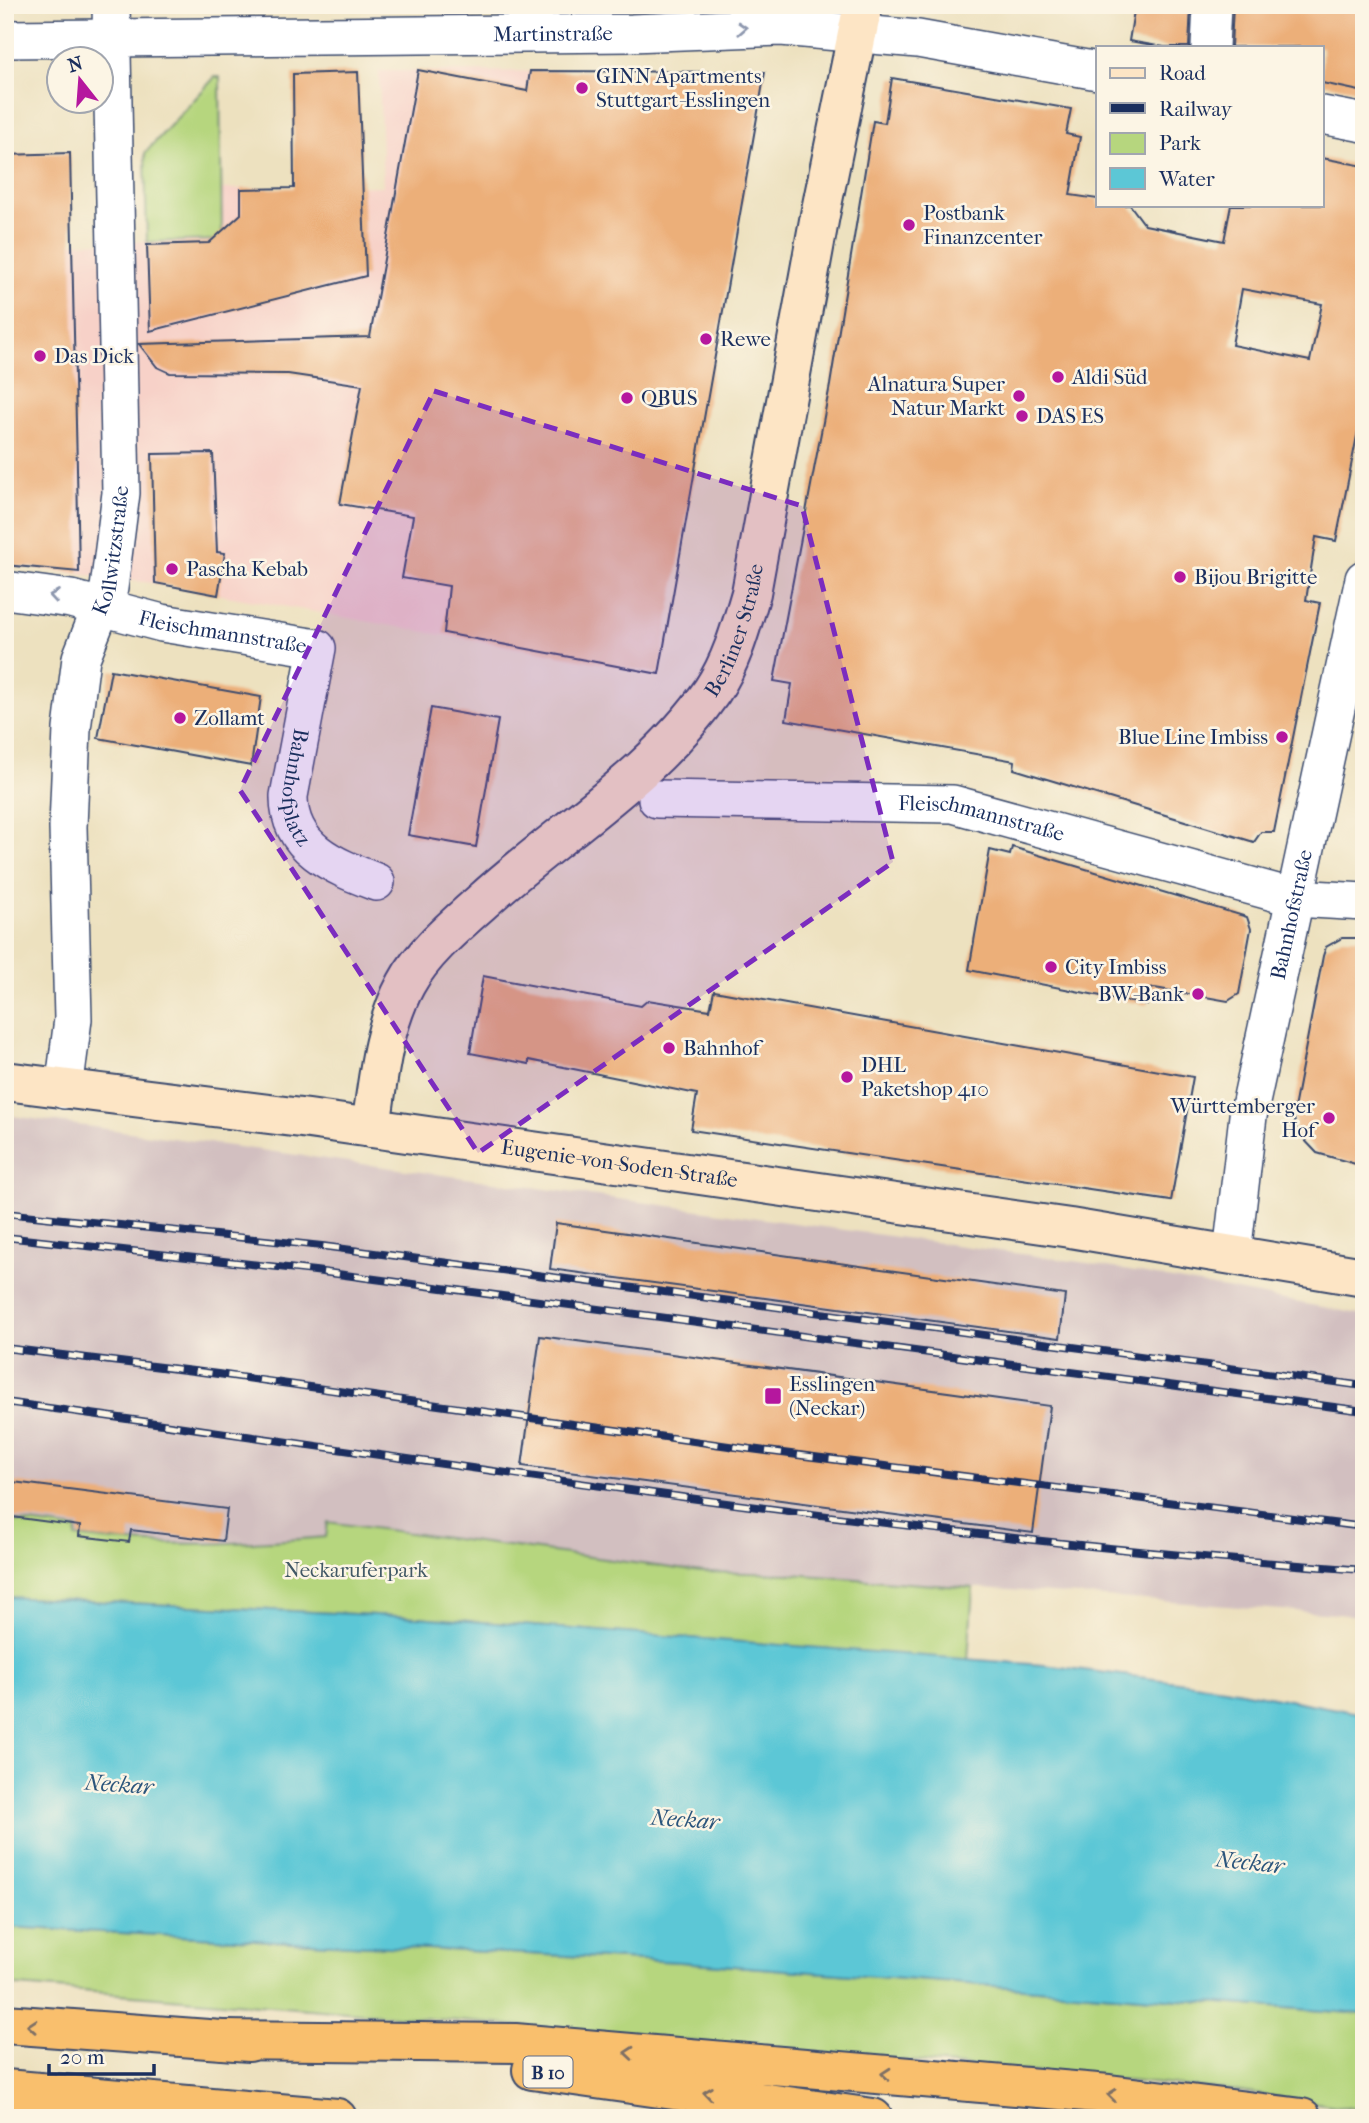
<svg xmlns="http://www.w3.org/2000/svg" width="1369" height="2123" viewBox="0 0 1369 2123" font-family="'IM FELL French Canon',serif">
<style>
.built{fill:#f7d1c8}
.industrial{fill:#d2bfc0}
.green{fill:#b6d67e;stroke:#68826e;stroke-width:2}
.water{fill:#5cc7d6;stroke:#3c7b9a;stroke-width:2}
.building{fill:#ecaf79;fill-rule:evenodd}
.lines{fill:none;stroke-linecap:round;stroke-linejoin:round}
.street-casing{stroke:#3a4a6d;stroke-width:40}
.secondary-casing{stroke:#3a4a6d;stroke-width:42}
.highway-casing{stroke:#3a4a6d;stroke-width:42}
.street{stroke:#fff;stroke-width:37}
.secondary{stroke:#fde5c5;stroke-width:38}
.highway{stroke:#f9bf6d;stroke-width:38}
.rail-casing{stroke:#1b2f5e;stroke-width:8}
.rail{stroke:#fcf5e5;stroke-width:5;stroke-dasharray:16;stroke-linecap:butt}
.oneway{stroke:#8d97ae}
.oneway2{stroke:#7f7065}
.marked{fill:#7b2cbf;fill-opacity:0.2;stroke:#7b2cbf;stroke-width:5;stroke-dasharray:14 9;stroke-linejoin:round}
.poi-dot{fill:#b5179e;stroke:#fcf5e5;stroke-width:2.5}
.labels{text-anchor:middle;stroke-width:5;stroke-linejoin:round;paint-order:stroke}
.shield{fill:#fcf5e5;stroke:#5e6a86;stroke-width:2}
.shield-label{font-size:19px;font-weight:bold;fill:#1b2f5e}
.street-label{font-size:21px;fill:#1b2f5e;stroke:#fcf5e5}
.poi-label{font-size:21px;fill:#1b2f5e;stroke:#fcf5e5;text-anchor:start}
.park-label{font-size:21px;fill:#425966;stroke:#fcf5e5}
.water-label{font-size:23px;font-style:italic;fill:#2b557c;stroke:#fcf5e5}
</style>
<rect width="100%" height="100%" fill="#fcf5e5"/>
<filter id="ink" filterUnits="userSpaceOnUse"><feTurbulence type="fractalNoise" baseFrequency=".0143" numOctaves="2"/><feDisplacementMap in="SourceGraphic" scale="14" xChannelSelector="R" yChannelSelector="G"/><feConvolveMatrix kernelMatrix="1 2 1 2 8 2 1 2 1" color-interpolation-filters="sRGB"/></filter>
<filter id="wash" filterUnits="userSpaceOnUse"><feTurbulence type="fractalNoise" baseFrequency=".00686" numOctaves="4" result="noise"/><feDisplacementMap in="SourceGraphic" scale="28" xChannelSelector="R" yChannelSelector="G"/><feGaussianBlur stdDeviation="1.57" result="paint"/><feColorMatrix in="noise" values="0 0 0 0 0 0 0 0 0 0 0 0 0 0 0 0 0 1.4 0 .05"/><feComposite in="paint" operator="in"/></filter>
<g filter="url(#wash)">
<rect width="100%" height="100%" fill="#ede1bf"/>
<polygon class="built" points="379,71 765,72 659,674 160,584 5,565 5,155 70,153 72,243 222,240 222,189 383,186"/>
<polygon class="industrial" points="5,1115 1087,1263 1364,1315 1364,1616 791,1574 701,1572 328,1522 326,1537 226,1546 130,1544 76,1537 76,1529 5,1520"/>
<g class="green">
<polygon points="215,77 220,77 222,240 147,242 145,153"/>
<path d="M 5,1520 L 77,1529 L 76,1537 C 160,1548 242,1544 326,1537 L 328,1522 L 701,1572 L 791,1574 L 973,1588 L 968,1660 L 417,1617 L 5,1597 Z"/>
<polygon points="5,1927 680,1962 1364,2014 1364,2110 1228,2090 523,2026 5,1985"/>
</g>
<polygon class="water" points="5,1597 417,1617 1044,1665 1225,1688 1364,1714 1364,2014 680,1962 5,1927"/>
<g id="blocks">
<g class="building">
<polygon points="1135,5 1191,5 1189,47 1164,47 1129,41"/>
<polygon points="1233,5 1364,5 1364,92 1322,83 1322,47 1231,47"/>
<polygon points="418,70 527,91 530,71 765,72 659,674 444,633 449,586 402,578 413,516 340,504 362,385 288,374 170,373 157,367 139,344 370,337"/>
<polygon points="358,72 366,276 150,331 147,245 209,243 241,214 241,189 294,188 293,74"/>
<path d="M 892,78 L 1071,109 L 1066,134 L 1080,137 L 1070,195 L 1098,199 L 1098,205 L 1130,205 L 1145,225 L 1224,241 L 1231,205 L 1322,205 L 1322,158 L 1364,166 L 1364,401 L 1336,541 L 1316,537 L 1306,600 L 1320,603 L 1274,832 L 1261,832 L 1254,842 L 1014,769 L 1015,761 L 786,720 L 792,684 L 774,681 L 830,385 L 873,121 L 885,123 ZM 1242,289 L 1322,304 L 1310,361 L 1232,345 Z"/>
<polygon points="70,153 77,469 79,572 5,565 5,155"/>
<polygon points="213,453 217,552 225,553 218,595 155,583 152,454"/>
<polygon points="111,670 261,697 251,766 98,738"/>
<polygon points="431,708 498,720 476,847 408,835"/>
<polygon points="1012,847 1247,917 1251,929 1239,994 1228,1001 1155,988 1150,989 1147,1005 969,970 990,850 1010,855"/>
<polygon points="1342,938 1364,938 1364,1160 1360,1160 1359,1165 1317,1153 1297,1132 1293,1114 1323,956 1326,947"/>
<polygon points="483,976 641,1006 648,1000 710,1010 714,991 1193,1077 1171,1201 691,1130 697,1094 529,1060 529,1064 470,1053"/>
<polygon points="556,1223 1065,1295 1060,1338 550,1269"/>
<polygon points="540,1336 1050,1406 1033,1533 522,1466"/>
<polygon points="5,1481 227,1509 223,1541 131,1530 129,1542 79,1536 80,1526 5,1516"/>
</g>
</g>
</g>
<g filter="url(#ink)">
<use href="#blocks" fill-opacity="0" stroke="#3a4a6d" stroke-width="2"/>
<g class="lines">
<g class="street-casing">
<g id="street">
<path id="s1" d="M 5,39 L 632,33 L 781,27 L 918,39 L 1098,71"/>
<polyline points="1210,47 1212,5"/>
<polyline points="1322,115 1364,123"/>
<path id="s2" d="M 5,590 L 71,599 L 162,623 L 317,648 L 289,796 C 288,848 334,866 376,882"/>
<path id="s3" d="M 657,799 L 953,804 L 1295,898 L 1364,902"/>
<path id="s4" d="M 64,1090 L 73,1019 L 68,827 L 72,729 L 81,658 L 109,588 L 121,493 L 111,5"/>
<path id="s5" d="M 1232,1254 L 1248,1116 L 1364,579"/>
</g>
</g>
<g class="secondary-casing">
<g id="secondary">
<path id="s6" d="M 5,1081 L 309,1119 L 1070,1228 L 1364,1277"/>
<path id="s7" d="M 371,1128 C 378,1080 382,1028 406,984 C 423,952 458,923 485,899 C 560,831 654,775 712,691 C 732,661 741,627 751,593 L 820,215 L 863,5"/>
</g>
</g>
<g class="highway-casing">
<g id="highway">
<polyline points="5,2024 249,2042"/>
<polyline points="223,2040 515,2043 1109,2094 1302,2118"/>
<polyline points="532,2070 873,2118"/>
<polyline points="5,2089 337,2118"/>
</g>
</g>
<use href="#street" class="street"/>
<use href="#secondary" class="secondary"/>
<use href="#highway" class="highway"/>
<g class="rail-casing">
<g id="rail">
<polyline points="5,1213 322,1246 1364,1386"/>
<polyline points="5,1237 315,1271 1364,1411"/>
<polyline points="5,1348 218,1374 743,1448 1364,1527"/>
<path d="M 5,1402 C 457,1464 909,1538 1364,1570"/>
</g>
</g>
<use href="#rail" class="rail"/>
</g>
<defs><path id="oneway-chevron" d="M-2-3.5L2.5 0L-2 3.5" fill="none" stroke-width="1.6" stroke-linecap="round" stroke-linejoin="round" transform="scale(1.75)"/></defs>
<g class="oneway">
<use href="#oneway-chevron" transform="translate(742 28) rotate(-3)"/>
<use href="#oneway-chevron" transform="translate(54 596) rotate(-171)"/>
</g>
<g class="oneway2">
<use href="#oneway-chevron" transform="translate(32 2026) rotate(-176)"/>
<use href="#oneway-chevron" transform="translate(629 2053) rotate(-175)"/>
<use href="#oneway-chevron" transform="translate(886 2074) rotate(-175)"/>
<use href="#oneway-chevron" transform="translate(708 2093) rotate(-172)"/>
<use href="#oneway-chevron" transform="translate(1112 2095) rotate(-174)"/>
</g>
</g>
<path class="marked" d="M 434,391 L 802,506 L 893,862 L 478,1153 L 240,790 Z"/>
<g class="poi-dot">
<circle cx="582" cy="88" r="7"/>
<circle cx="909" cy="225" r="7"/>
<circle cx="706" cy="339" r="7"/>
<circle cx="40" cy="356" r="7"/>
<circle cx="1058" cy="377" r="7"/>
<circle cx="1019" cy="396" r="7"/>
<circle cx="627" cy="398" r="7"/>
<circle cx="1022" cy="416" r="7"/>
<circle cx="172" cy="569" r="7"/>
<circle cx="1180" cy="577" r="7"/>
<circle cx="180" cy="718" r="7"/>
<circle cx="1282" cy="737" r="7"/>
<circle cx="1051" cy="967" r="7"/>
<circle cx="1198" cy="994" r="7"/>
<circle cx="669" cy="1048" r="7"/>
<circle cx="847" cy="1077" r="7"/>
<circle cx="1329" cy="1118" r="7"/>
<rect x="764" y="1387" width="18" height="18" rx="3.5"/>
</g>
<g class="labels">
<rect class="shield" x="523.5" y="2056.5" width="49" height="31" rx="5"/>
<g class="shield-label">
<text x="548" y="2079">B 10</text>
</g>
<g class="street-label">
<text dy="7" stroke="none"><textPath href="#s1" startOffset="548">Martinstraße</textPath></text>
<text dy="7" stroke="none"><textPath href="#s4" startOffset="546">Kollwitzstraße</textPath></text>
<text dy="7" stroke="none"><textPath href="#s7" startOffset="640">Berliner Straße</textPath></text>
<text dy="7" stroke="none"><textPath href="#s2" startOffset="222">Fleischmannstraße</textPath></text>
<text dy="7" stroke="none"><textPath href="#s2" startOffset="460">Bahnhofplatz</textPath></text>
<text dy="7" stroke="none"><textPath href="#s3" startOffset="326">Fleischmannstraße</textPath></text>
<text dy="7" stroke="none"><textPath href="#s5" startOffset="345">Bahnhofstraße</textPath></text>
<text dy="7" stroke="none"><textPath href="#s6" startOffset="620">Eugenie-von-Soden-Straße</textPath></text>
</g>
<g class="poi-label">
<text x="596" y="83">GINN Apartments<tspan x="596" dy="24">Stuttgart-Esslingen</tspan></text>
<text x="923" y="220">Postbank<tspan x="923" dy="24">Finanzcenter</tspan></text>
<text x="720" y="346">Rewe</text>
<text x="54" y="363">Das Dick</text>
<text x="1072" y="384">Aldi Süd</text>
<text x="1005" y="391" text-anchor="end">Alnatura Super<tspan x="1005" dy="24">Natur Markt</tspan></text>
<text x="641" y="405">QBUS</text>
<text x="1036" y="423">DAS ES</text>
<text x="186" y="576">Pascha Kebab</text>
<text x="1194" y="584">Bijou Brigitte</text>
<text x="194" y="725">Zollamt</text>
<text x="1268" y="744" text-anchor="end">Blue Line Imbiss</text>
<text x="1065" y="974">City Imbiss</text>
<text x="1184" y="1001" text-anchor="end">BW-Bank</text>
<text x="683" y="1055">Bahnhof</text>
<text x="861" y="1072">DHL<tspan x="861" dy="24">Paketshop 410</tspan></text>
<text x="1315" y="1113" text-anchor="end">Württemberger<tspan x="1315" dy="24">Hof</tspan></text>
<text x="789" y="1391">Esslingen<tspan x="789" dy="24">(Neckar)</tspan></text>
</g>
<g class="park-label">
<text x="356" y="1577">Neckaruferpark</text>
</g>
<g class="water-label">
<text transform="translate(119 1784) rotate(4)" y="8">Neckar</text>
<text transform="translate(685 1819) rotate(4)" y="8">Neckar</text>
<text transform="translate(1250 1862) rotate(6)" y="8">Neckar</text>
</g>
</g>
<rect width="1369" height="2123" fill="none" stroke="#fcf5e5" stroke-width="28"/>
<rect x="1096" y="46" width="228" height="161" fill="#fcf5e5" stroke="#a2a6af" stroke-width="2"/>
<rect x="1110" y="68" width="35" height="10" fill="#fde5c5" stroke="#a2a6af" stroke-width="2"/>
<text x="1159" y="80" font-size="21" fill="#1b2f5e">Road</text>
<rect x="1110" y="103" width="35" height="10" fill="#1b2f5e" stroke="#a2a6af" stroke-width="2"/>
<text x="1159" y="116" font-size="21" fill="#1b2f5e">Railway</text>
<rect x="1110" y="133" width="35" height="21" fill="#b6d67e" stroke="#a2a6af" stroke-width="2"/>
<text x="1159" y="150" font-size="21" fill="#1b2f5e">Park</text>
<rect x="1110" y="168" width="35" height="21" fill="#5cc7d6" stroke="#a2a6af" stroke-width="2"/>
<text x="1159" y="186" font-size="21" fill="#1b2f5e">Water</text>
<g transform="translate(80 80) rotate(343)"><circle r="33" fill="#fcf5e5" stroke="#a2a6af" stroke-width="2"/>
<path d="M0-5L12 26L0 18L-12 26Z" fill="#b5179e"/>
<text y="-10" font-size="19" font-weight="bold" text-anchor="middle" fill="#1b2f5e">N</text>
</g>
<path d="M49 2064v10h105v-10" fill="none" stroke="#1b2f5e" stroke-width="3.5"/>
<text x="60" y="2064" font-size="21" fill="#1b2f5e" stroke="#fcf5e5" stroke-width="5" paint-order="stroke">20 m</text>
</svg>
